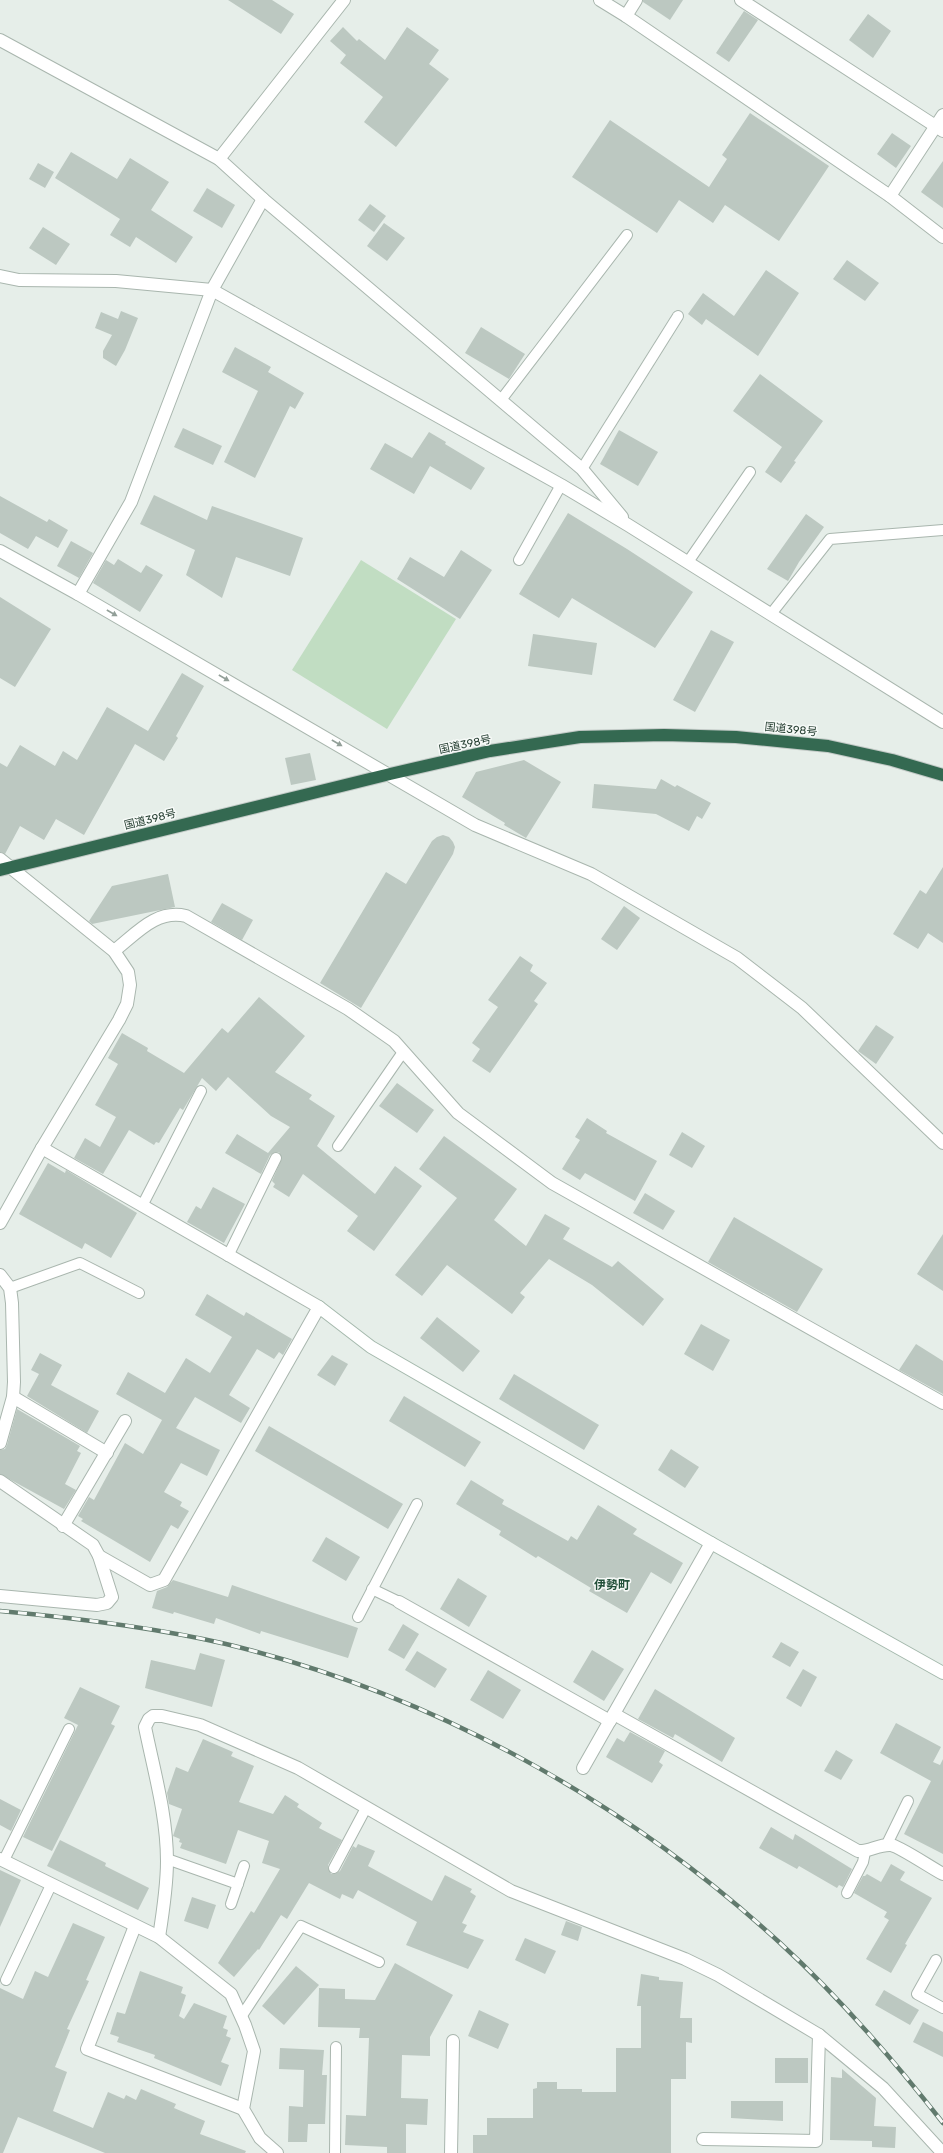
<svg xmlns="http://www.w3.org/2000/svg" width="943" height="2153" viewBox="0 0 943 2153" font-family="Rubik,'Noto Sans JP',sans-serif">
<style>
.green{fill:#c1ddc2}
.building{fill:#bcc8c1}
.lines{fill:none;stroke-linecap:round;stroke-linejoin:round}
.lane-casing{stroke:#a9b6ae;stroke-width:12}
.street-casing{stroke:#a9b6ae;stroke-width:14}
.secondary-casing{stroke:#a5b9ad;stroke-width:14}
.highway-casing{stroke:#c2c9c6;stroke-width:14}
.lane{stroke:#fff;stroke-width:10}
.street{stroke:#fff;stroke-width:12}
.secondary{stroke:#fff;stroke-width:12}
.highway{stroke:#346951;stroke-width:12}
.rail-casing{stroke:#617a6d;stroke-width:4.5}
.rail{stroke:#f7faf8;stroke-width:3;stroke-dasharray:9;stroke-linecap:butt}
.oneway{fill:#929f98}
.labels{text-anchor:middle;stroke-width:3;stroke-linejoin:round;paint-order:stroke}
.street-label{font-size:11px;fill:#263f32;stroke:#f7faf8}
.neighbourhood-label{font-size:12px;font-weight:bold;fill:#23503a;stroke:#f7faf8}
</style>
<rect width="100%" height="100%" fill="#e6eee9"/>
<polygon class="green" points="361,560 456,619 387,729 292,670"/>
<g class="building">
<polygon points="228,0 272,0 294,14 281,34"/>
<polygon points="643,0 683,0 670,20 643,2"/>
<polygon points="744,11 758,20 729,62 716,53"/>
<polygon points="868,14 891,31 873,58 849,40"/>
<polygon points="343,27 357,41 359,39 385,60 407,27 439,50 429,64 449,79 396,147 364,122 383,97 340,63 346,55 330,41"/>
<polygon points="750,113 829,166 779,241 725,205 713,223 679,200 657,233 572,177 610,120 709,187 727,159 722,155"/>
<polygon points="892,133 911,146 896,168 877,154"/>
<polygon points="71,152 117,179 130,158 169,182 151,210 193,237 176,263 136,237 130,247 110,235 120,219 55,178"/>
<polygon points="943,161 943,208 921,192"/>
<polygon points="38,163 54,172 45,188 29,179"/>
<polygon points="207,188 235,205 222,228 193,211"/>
<polygon points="370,204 386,216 374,232 358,220"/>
<polygon points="384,223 405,238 387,261 367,246"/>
<polygon points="43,227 70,244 56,265 29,248"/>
<polygon points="847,260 879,283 865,301 833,279"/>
<polygon points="766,270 799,293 758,356 706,319 702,325 688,314 703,293 734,316"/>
<polygon points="121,311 138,318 125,350 116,366 103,358 103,351 112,335 95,328 101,312 118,319"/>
<polygon points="481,327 525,354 509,379 465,353"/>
<polygon points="235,347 271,367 268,372 304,393 295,409 290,406 255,478 224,462 258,391 222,372"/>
<polygon points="760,374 823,421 794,461 796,462 781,483 765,472 782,447 733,411"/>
<polygon points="183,428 222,446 213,465 174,447"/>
<polygon points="619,430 658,452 638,486 600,464"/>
<polygon points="429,432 446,442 445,444 485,468 471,490 430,466 414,494 370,469 385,443 412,458"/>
<polygon points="154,495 207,520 212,506 303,538 290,576 236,557 222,598 186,575 195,550 140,524"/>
<polygon points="0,496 47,522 49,519 68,530 58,548 36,536 28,549 0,533"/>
<polygon points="568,513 627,549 693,592 655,648 572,598 559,618 519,594"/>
<polygon points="806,514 824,527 799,562 788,581 767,569"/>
<polygon points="71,541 93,553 79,578 57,566"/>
<polygon points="461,550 492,570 460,619 397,579 410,557 444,577"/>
<polygon points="118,559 141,573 146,565 163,575 140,612 93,583 106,560 114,565"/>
<polygon points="0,597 51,629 15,687 0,678"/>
<polygon points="711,630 734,642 695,712 673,700"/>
<polygon points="533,634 597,643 592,675 528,666"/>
<polygon points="182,673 204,686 176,736 178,738 164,761 135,744 84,835 56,819 44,840 20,826 5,854 0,852 0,763 7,767 20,745 55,766 63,751 77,760 107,707 148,731"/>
<polygon points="310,753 316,780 291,785 285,758"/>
<polygon points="524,760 561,782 526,838 504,825 505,823 462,797 476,772"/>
<polygon points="661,779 675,787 677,785 711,803 702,819 697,816 689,831 656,814 592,808 594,784 656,789"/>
<polygon points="443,835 449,837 453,842 455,847 453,854 361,1008 320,983 386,872 406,884 432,841 437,837"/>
<polygon points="943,867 943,943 928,933 918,949 893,934 920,890 926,894"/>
<polygon points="168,874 175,907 92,924 89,921 112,886"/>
<polygon points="222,903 253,920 242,940 211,922"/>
<polygon points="624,906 640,918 617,950 601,939"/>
<polygon points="520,956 533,965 530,971 547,983 534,1001 538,1004 490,1073 472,1061 480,1049 472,1043 498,1007 488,1000"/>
<polygon points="259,997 305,1036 275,1072 312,1095 309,1099 335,1116 317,1146 375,1194 395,1166 422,1186 374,1251 347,1231 358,1216 303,1174 289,1197 273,1187 275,1184 272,1181 282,1158 279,1152 275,1152 270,1155 261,1174 225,1153 237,1134 268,1153 290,1127 271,1116 228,1077 216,1091 202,1078 183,1110 180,1108 159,1143 156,1142 154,1145 129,1130 103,1174 74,1158 85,1138 100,1147 116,1117 95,1105 118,1064 108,1058 122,1033 148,1048 147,1051 184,1073 222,1028 228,1033"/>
<polygon points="876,1025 894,1037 876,1064 858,1051"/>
<polygon points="397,1083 434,1110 417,1133 379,1106"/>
<polygon points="587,1118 607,1131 606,1133 657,1161 635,1201 585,1173 580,1180 562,1169 580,1140 575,1137"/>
<polygon points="682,1132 705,1146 692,1168 669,1155"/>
<polygon points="444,1136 517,1189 494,1220 526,1246 545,1214 570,1228 563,1239 612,1267 618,1261 664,1299 643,1326 592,1285 549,1259 520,1293 525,1297 512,1314 447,1265 422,1296 395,1275 457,1198 419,1169"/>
<polygon points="48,1163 65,1173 66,1170 137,1213 111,1258 85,1243 82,1249 19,1214"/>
<polygon points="213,1187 245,1204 224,1243 187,1222 196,1206 201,1209"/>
<polygon points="645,1193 675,1211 663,1230 633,1213"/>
<polygon points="734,1217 823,1269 797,1312 708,1262"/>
<polygon points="943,1234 943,1291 917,1274"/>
<polygon points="207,1294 244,1316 246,1312 292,1339 283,1355 279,1352 274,1359 257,1349 229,1395 250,1408 241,1423 195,1397 176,1428 220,1450 207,1476 181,1463 164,1492 182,1502 180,1506 189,1511 178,1529 171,1525 150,1562 81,1521 83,1519 78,1516 89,1497 94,1500 125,1443 143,1454 162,1420 116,1394 128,1372 165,1393 186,1358 210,1373 232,1337 195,1315"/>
<polygon points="437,1317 480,1351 463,1372 420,1338"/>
<polygon points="701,1324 730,1340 713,1371 684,1354"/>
<polygon points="916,1344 943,1361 943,1394 899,1370"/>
<polygon points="40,1353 62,1365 51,1385 99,1411 87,1433 27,1396 39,1374 31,1370"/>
<polygon points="332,1355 348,1364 335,1386 317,1375"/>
<polygon points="514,1374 599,1425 584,1450 499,1399"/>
<polygon points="404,1396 481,1442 465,1467 389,1421"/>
<polygon points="17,1409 80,1446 77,1451 81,1453 65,1484 76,1490 64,1509 0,1474 0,1450 5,1449 7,1445"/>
<polygon points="269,1426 403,1504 388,1529 255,1451"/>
<polygon points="671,1449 699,1467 685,1488 658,1470"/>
<polygon points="471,1480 504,1500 502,1504 568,1541 571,1536 577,1540 598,1505 637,1529 633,1534 683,1563 671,1584 651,1572 627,1613 589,1591 591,1588 538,1556 536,1558 499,1535 501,1531 456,1504"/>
<polygon points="326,1537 360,1557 346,1581 312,1561"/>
<polygon points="458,1578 487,1596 469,1627 440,1609"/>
<polygon points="173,1580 228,1597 232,1585 358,1628 348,1658 261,1631 260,1634 216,1618 214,1624 174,1612 173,1614 152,1608 157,1591 167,1587"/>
<polygon points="403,1624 419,1634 404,1659 388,1650"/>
<polygon points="781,1642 799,1652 790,1667 772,1657"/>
<polygon points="592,1650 624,1669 604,1701 573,1682"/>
<polygon points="417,1651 447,1669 435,1688 405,1670"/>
<polygon points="200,1653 225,1660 212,1707 145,1688 151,1660 195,1670"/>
<polygon points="803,1669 817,1677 801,1707 786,1698"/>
<polygon points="488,1670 521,1690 503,1719 470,1700"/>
<polygon points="80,1687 120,1706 111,1724 115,1726 52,1851 23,1837 78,1725 64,1718"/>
<polygon points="655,1689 735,1738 722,1762 675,1734 673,1738 638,1719"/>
<polygon points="896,1723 941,1747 933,1762 940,1765 943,1759 943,1854 904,1834 931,1781 880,1753"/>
<polygon points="630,1732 665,1751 659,1762 663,1765 652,1783 606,1757 617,1738 624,1742"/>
<polygon points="203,1739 233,1752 231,1756 254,1766 239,1802 273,1814 285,1795 299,1804 297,1807 322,1823 319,1828 342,1840 328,1865 331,1874 335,1874 340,1871 353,1846 356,1848 358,1844 375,1851 368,1866 432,1901 445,1875 472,1889 470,1892 476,1896 462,1923 467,1925 463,1932 484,1940 468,1969 406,1945 417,1922 358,1890 353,1899 342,1894 340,1899 309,1883 287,1919 281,1915 259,1950 258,1949 234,1977 218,1963 251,1911 254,1913 280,1869 262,1863 269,1841 238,1830 226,1864 180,1848 182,1843 179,1842 180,1839 173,1836 182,1809 169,1804 167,1793 176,1767 188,1772"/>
<polygon points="836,1750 853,1760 841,1780 824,1771"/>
<polygon points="0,1799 21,1810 11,1831 0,1825"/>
<polygon points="771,1827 793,1840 795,1834 852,1869 843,1887 839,1885 837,1888 799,1866 797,1869 759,1848"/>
<polygon points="60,1840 106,1863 105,1866 149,1888 138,1910 47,1866"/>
<polygon points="891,1864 905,1872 900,1880 932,1898 905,1944 907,1945 891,1973 866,1959 889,1920 884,1917 887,1912 854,1893 863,1876 865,1876 867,1874 881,1882"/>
<polygon points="0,1870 21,1880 0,1927"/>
<polygon points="192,1897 216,1905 208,1929 184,1921"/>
<polygon points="566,1921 582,1927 578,1941 561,1935"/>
<polygon points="73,1923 105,1937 86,1980 89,1981 67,2029 70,2030 55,2067 67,2072 53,2111 93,2128 108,2092 124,2099 126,2095 136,2100 141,2089 176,2104 174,2108 205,2121 200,2134 246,2151 245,2153 105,2153 18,2117 3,2153 0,2153 0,1988 23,1999 35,1971 48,1977"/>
<polygon points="525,1938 556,1951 545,1974 515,1960"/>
<polygon points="395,1963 453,1995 430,2037 430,2056 402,2055 401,2098 428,2099 427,2125 406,2124 406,2153 387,2153 387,2147 345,2145 346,2115 366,2116 369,2038 359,2038 360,2028 318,2027 319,1988 345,1989 345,1999 375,2000"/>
<polygon points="296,1966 319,1985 284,2025 262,2006"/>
<polygon points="140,1971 183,1987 181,1993 186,1995 179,2016 184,2019 194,2003 227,2016 223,2028 228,2030 226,2036 231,2038 221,2062 229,2065 221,2086 154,2058 155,2055 117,2042 119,2037 110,2034 117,2012 125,2014"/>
<polygon points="641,1974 659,1977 659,1980 683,1982 680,2018 692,2018 692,2043 686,2042 686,2079 671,2079 671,2153 473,2153 473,2135 487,2135 487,2118 533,2118 533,2089 537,2088 537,2082 557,2082 557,2089 582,2089 582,2092 616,2092 616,2048 641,2048 641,2006 637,2006"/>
<polygon points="884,1990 919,2010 910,2025 875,2005"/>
<polygon points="479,2010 509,2024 498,2049 468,2036"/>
<polygon points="923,2022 943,2032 943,2057 913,2042"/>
<polygon points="280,2048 324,2050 322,2075 327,2075 325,2124 308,2124 307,2142 288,2142 289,2106 303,2107 304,2070 279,2069"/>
<rect x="775" y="2058" width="33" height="25"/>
<polygon points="842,2069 876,2098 874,2126 896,2127 895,2148 872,2147 872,2141 830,2140 831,2077 842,2078"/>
<polygon points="731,2101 783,2101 783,2121 731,2118"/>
</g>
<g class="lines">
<g class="lane-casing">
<g id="lane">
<polyline points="501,400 627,235"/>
<polyline points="582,469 678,316"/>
<polyline points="519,560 561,485"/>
<polyline points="688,562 750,472"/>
<polyline points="771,614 830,539 943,530"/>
<polyline points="338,1146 403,1052"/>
<polyline points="142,1206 201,1091"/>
<polyline points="228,1256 276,1158"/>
<polyline points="10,1288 80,1263 139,1293"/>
<polyline points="372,1589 399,1602"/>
<polyline points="358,1617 417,1504"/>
<polyline points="886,1846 908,1801"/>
<polyline points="167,1859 238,1884"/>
<polyline points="4,1860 69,1729"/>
<polyline points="334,1868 366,1808"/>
<polyline points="847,1893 863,1862 865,1852"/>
<polyline points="231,1904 244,1866"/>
<polyline points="936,1960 917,1994 943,2008"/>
<polyline points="6,1980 51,1885"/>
<polyline points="241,2017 301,1926 379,1962"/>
<polyline points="335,2153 336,2047"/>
</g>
</g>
<g class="street-casing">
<g id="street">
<polyline points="600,0 626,16 890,196 943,237"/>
<polyline points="741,0 943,131"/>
<polyline points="626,16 636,0"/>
<polyline points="0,40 219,159 263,199 582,469 622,517"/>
<polyline points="219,159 344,0"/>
<polyline points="890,196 943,115"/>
<polyline points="0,276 19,280 116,281 212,290 561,485 628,525 943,722"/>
<polyline points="0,551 78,594 475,825 591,874 737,958 802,1008 943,1143"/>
<polyline points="78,594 131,502 212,290 263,199"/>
<polyline points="0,859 114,951 128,972 130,985 127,1004 119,1020 42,1148 0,1223"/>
<path d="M 114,951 C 136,934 156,909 186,916 L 348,1009 L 394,1041 L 458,1113 L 552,1183 L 943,1403"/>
<polyline points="42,1148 319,1307 164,1580 150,1585 99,1556"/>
<polyline points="0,1275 10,1288 12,1303 14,1382 13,1397 0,1443"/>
<polyline points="13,1397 107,1453"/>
<polyline points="0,1481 93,1545 99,1556 112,1597 107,1603 97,1605 0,1596"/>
<polyline points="63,1526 125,1421"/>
<polyline points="399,1602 610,1721"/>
<path d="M 614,1714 L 858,1851 C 869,1852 879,1844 891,1845 C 899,1846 933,1869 943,1874"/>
<polyline points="583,1768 711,1543"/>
<polyline points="0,1859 159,1937 231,1994 245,2025 254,2051 243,2109 260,2138 277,2153"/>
<polyline points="135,1926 87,2049 243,2109"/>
<path d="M 159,1937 C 163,1912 167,1886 167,1861 C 167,1816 154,1771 145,1727 L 149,1719 L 153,1716 L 162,1716 L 200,1725 L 298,1768 L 511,1891 L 685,1959 L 718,1975 L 819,2035 L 883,2088 L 940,2150"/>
<polyline points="703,2139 816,2141 819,2035"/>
<polyline points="451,2153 453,2041"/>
</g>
</g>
<g class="secondary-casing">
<polyline id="secondary" points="319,1307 371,1347 711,1543 943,1673"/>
</g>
<g class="highway-casing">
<polyline id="highway" points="0,870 390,774 490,751 580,737 664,735 736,737 828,746 892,760 943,775"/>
</g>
<use href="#lane" class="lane"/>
<use href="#street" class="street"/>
<use href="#secondary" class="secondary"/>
<use href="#highway" class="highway"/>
<g class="rail-casing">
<path id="rail" d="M 0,1611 C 76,1618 152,1627 226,1644 C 430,1693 624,1800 779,1942 C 839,1997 893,2059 943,2123"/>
</g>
<use href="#rail" class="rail"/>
</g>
<defs><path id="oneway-solid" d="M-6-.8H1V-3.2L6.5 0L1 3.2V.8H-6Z"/></defs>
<g class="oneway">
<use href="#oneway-solid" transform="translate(112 613) rotate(30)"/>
<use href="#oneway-solid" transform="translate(224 678) rotate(30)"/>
<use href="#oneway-solid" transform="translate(337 743) rotate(30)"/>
</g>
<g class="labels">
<g class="street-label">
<text transform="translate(791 729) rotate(6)" y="4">国道398号</text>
<text transform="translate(465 744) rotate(-12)" y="4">国道398号</text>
<text transform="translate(150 819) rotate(-14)" y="4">国道398号</text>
</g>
<g class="neighbourhood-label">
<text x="612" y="1589">伊勢町</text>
</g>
</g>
</svg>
